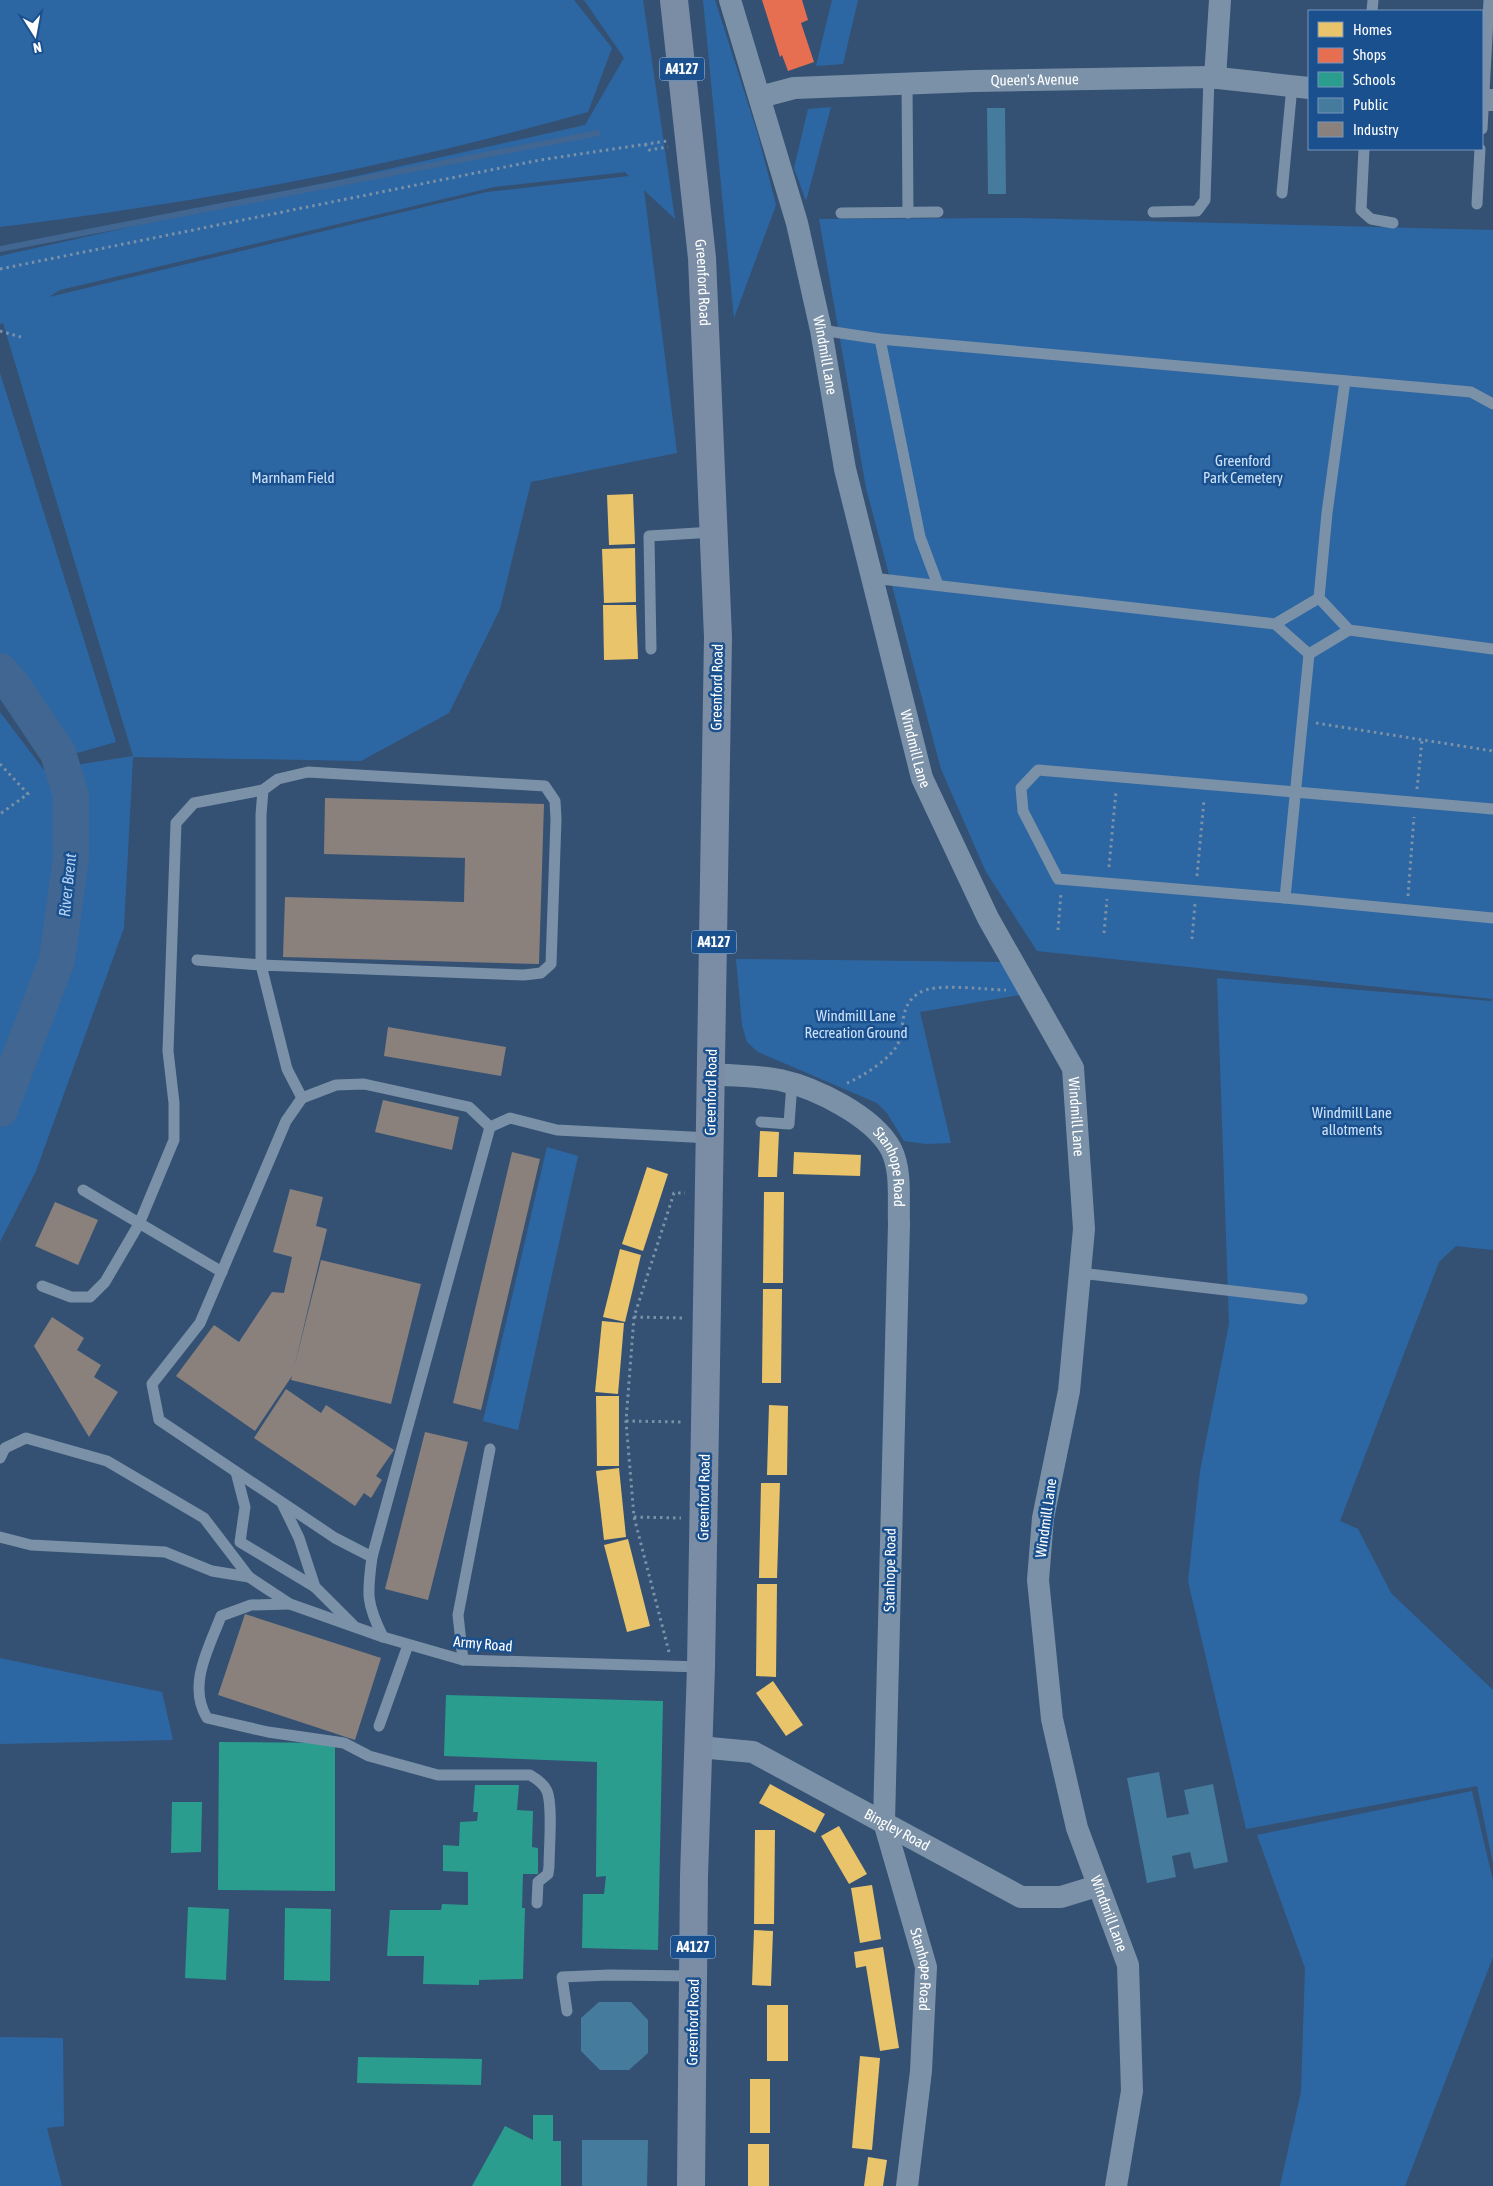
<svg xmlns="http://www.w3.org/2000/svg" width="1493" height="2186" viewBox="0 0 1493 2186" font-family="'Asap Condensed',sans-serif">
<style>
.green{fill:#2d67a3;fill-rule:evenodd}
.homes{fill:#e9c46a}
.shops{fill:#e76f51}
.schools{fill:#2a9d8f}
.public{fill:#457b9d}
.industry{fill:#8a817c}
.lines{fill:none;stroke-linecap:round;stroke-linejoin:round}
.stream{stroke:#406691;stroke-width:6}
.river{stroke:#406691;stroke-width:36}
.path{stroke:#7b91a7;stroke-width:3;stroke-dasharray:2.5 4;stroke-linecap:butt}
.service{stroke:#7b91a7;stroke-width:11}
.minor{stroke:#7b91a7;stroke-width:22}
.primary{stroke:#7b8da5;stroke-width:28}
.labels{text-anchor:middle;stroke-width:5;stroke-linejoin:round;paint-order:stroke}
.shield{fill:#1a508d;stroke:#bacadd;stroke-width:1}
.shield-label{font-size:14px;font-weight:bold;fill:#fff}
.street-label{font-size:15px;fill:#fff;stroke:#1a508d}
.park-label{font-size:15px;fill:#cce2fa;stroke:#1a508d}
.water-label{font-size:16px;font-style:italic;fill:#b2d3f5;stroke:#1a508d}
</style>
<rect width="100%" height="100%" fill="#345173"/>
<g class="green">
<path d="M 0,0 L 574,0 L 612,48 L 588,112 C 396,166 198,203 0,227 Z"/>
<path d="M 584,0 L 643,0 L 675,219 L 644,190 L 677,453 L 531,482 L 500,609 L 449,713 L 361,761 L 133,757 L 124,928 L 36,1171 L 0,1242 L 0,712 L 44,770 L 133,756 L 3,323 L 0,324 L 0,256 L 585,125 L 624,58 ZM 625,172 L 629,176 L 487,192 L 49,297 L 60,290 L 494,187 Z"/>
<polygon points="703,0 715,0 758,135 776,205 734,318"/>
<polygon points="832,0 858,0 843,64 816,66"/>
<polygon points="831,107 806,201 794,168 808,109"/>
<polygon points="1023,218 1493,230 1493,1250 1456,1246 1439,1262 1340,1521 1358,1529 1391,1593 1493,1690 1493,1864 1477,1786 1246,1829 1188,1581 1200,1471 1229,1324 1217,978 1491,1001 1492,999 1037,951 986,872 941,769 866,488 819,219"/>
<polygon points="0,373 116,742 70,755 0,654"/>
<polygon points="736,959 1005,962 1020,995 920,1012 951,1143 926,1144 904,1141 887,1113 877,1103 758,1052 747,1042 742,1025"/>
<polygon points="547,1147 578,1156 518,1430 483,1421"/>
<polygon points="0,1658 162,1692 173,1740 0,1744"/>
<polygon points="1472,1791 1493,1881 1493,1957 1405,2186 1280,2186 1301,2092 1305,1968 1257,1835"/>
<polygon points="0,2037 63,2038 64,2126 47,2128 62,2186 0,2186"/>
</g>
<g class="homes">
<polygon points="633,494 635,544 609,545 607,495"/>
<polygon points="635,548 636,602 604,603 602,549"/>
<polygon points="603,605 636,605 638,659 604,660"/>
<polygon points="760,1131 779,1132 777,1177 758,1177"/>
<polygon points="794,1152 861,1155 860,1176 793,1174"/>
<polygon points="647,1167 668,1174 643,1251 622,1244"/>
<polygon points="764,1192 784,1192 783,1283 763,1283"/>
<polygon points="620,1249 641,1255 625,1322 603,1317"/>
<polygon points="763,1289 782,1289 781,1383 762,1383"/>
<polygon points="602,1321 624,1323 618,1394 595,1392"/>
<polygon points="596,1396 619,1396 619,1466 597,1466"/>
<polygon points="769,1405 788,1406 787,1475 767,1475"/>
<polygon points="619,1468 626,1537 604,1540 596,1471"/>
<polygon points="761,1483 780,1483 777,1578 759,1578"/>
<polygon points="628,1539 650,1626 627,1632 604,1545"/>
<polygon points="757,1584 777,1584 776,1677 756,1676"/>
<polygon points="773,1681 803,1725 786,1736 756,1693"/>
<polygon points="770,1784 825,1814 815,1833 759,1803"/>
<polygon points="839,1826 867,1874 849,1884 821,1836"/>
<polygon points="755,1830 775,1830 774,1924 754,1924"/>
<polygon points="872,1885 881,1939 860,1943 851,1888"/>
<polygon points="754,1930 773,1931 771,1986 752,1985"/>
<polygon points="883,1947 899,2048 880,2051 866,1966 856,1968 854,1952"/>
<rect x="767" y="2005" width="21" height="56"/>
<polygon points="860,2056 880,2058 872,2150 852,2148"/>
<rect x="750" y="2079" width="20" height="54"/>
<rect x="748" y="2144" width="21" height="42"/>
<polygon points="868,2157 887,2160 883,2186 864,2186"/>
</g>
<polygon class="shops" points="762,0 802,0 808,20 801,23 814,62 788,71 782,55 780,57"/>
<g class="schools">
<polygon points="446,1695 663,1701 658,1950 582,1948 583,1894 604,1894 606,1876 596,1877 597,1762 444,1756"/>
<polygon points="219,1742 335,1743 335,1891 218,1890"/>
<polygon points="475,1785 519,1785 517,1810 533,1811 532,1847 538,1848 538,1874 523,1874 522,1908 525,1908 523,1979 479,1980 479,1985 423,1984 424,1956 387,1956 390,1910 441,1910 442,1904 468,1905 468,1872 443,1871 443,1845 459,1846 460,1822 477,1821 478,1812 473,1812"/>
<polygon points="172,1802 202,1802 201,1852 171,1853"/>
<polygon points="188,1907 229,1909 226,1980 185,1978"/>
<polygon points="285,1908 331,1909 330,1981 284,1980"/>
<polygon points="358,2057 482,2059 481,2085 357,2083"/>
<polygon points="533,2115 553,2115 553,2141 561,2141 561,2186 472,2186 505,2126 533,2140"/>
</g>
<g class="public">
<polygon points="987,108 1005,108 1006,194 988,194"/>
<polygon points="1159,1772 1167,1818 1189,1814 1184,1790 1213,1784 1228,1862 1194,1869 1190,1852 1172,1856 1176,1877 1147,1883 1127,1778"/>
<polygon points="599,2002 631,2002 648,2020 648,2053 629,2070 600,2070 581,2051 581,2018"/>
<polygon points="582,2140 648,2140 647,2186 582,2186"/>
</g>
<g class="industry">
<polygon points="325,798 544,804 539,964 283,957 285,897 464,902 465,858 324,854"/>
<polygon points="388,1027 506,1047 501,1076 384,1056"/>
<polygon points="383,1100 459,1117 452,1150 375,1132"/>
<polygon points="512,1152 540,1159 481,1410 453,1403"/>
<polygon points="290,1189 323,1197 316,1226 327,1229 294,1368 321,1260 421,1284 391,1404 291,1380 292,1376 255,1431 176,1376 214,1325 239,1342 272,1292 284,1293 292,1257 273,1252"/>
<polygon points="55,1202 98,1220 78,1265 35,1246"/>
<polygon points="52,1317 84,1338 77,1350 101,1365 94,1377 118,1392 89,1437 34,1346"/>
<polygon points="286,1389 321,1413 326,1405 394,1450 376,1476 382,1480 371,1498 364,1493 355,1506 254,1438"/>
<polygon points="425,1432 468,1442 428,1600 385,1589"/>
<polygon points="245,1614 381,1658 355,1740 218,1695"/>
</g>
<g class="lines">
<polyline class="stream" points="0,249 598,133"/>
<polyline class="river" points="0,671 15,689 58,753 71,796 71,858 57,960 0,1109"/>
<g class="path">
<polyline points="645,144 649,150 668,147"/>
<polyline points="0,269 540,160 667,141"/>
<polyline points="0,331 21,337"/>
<polyline points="1316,723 1493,751"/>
<polyline points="0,764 28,794 0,814"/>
<polyline points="1417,789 1422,740"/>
<polyline points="1109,867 1116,791"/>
<polyline points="1197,876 1204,800"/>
<polyline points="1408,896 1414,817"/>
<polyline points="1058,930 1061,893"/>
<polyline points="1104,933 1107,899"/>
<polyline points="1192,939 1195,904"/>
<path d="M 847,1083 C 862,1077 894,1057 899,1041 C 905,1022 900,1005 919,993 C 936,982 985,990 1006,990"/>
<polyline points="634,1317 683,1318"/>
<polyline points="626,1421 683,1422"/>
<polyline points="634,1517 681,1518"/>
<polyline points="669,1652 634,1517 626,1421 634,1317 674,1193 685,1193"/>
</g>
<g class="service">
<polyline points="1372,11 1373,0"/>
<polyline points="907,83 908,213"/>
<polyline points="1482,129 1489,0"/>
<polyline points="1364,149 1361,210 1371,219 1393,223"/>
<polyline points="1282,193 1292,86"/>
<polyline points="1477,204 1480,149"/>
<polyline points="1153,212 1197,211 1205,200 1209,77"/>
<polyline points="841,213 938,212"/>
<polyline points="821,330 880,339 1471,392 1493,404"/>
<polyline points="880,339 920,537 938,585"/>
<polyline points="872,578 1275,624 1319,598 1349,630 1493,649"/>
<polyline points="1319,598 1327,513 1345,381"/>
<polyline points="1275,624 1309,654 1349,630"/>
<polyline points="651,649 649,536 713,532"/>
<polyline points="1309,654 1285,898 1493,918"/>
<polyline points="1285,898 1058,879 1023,811 1021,788 1038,770 1493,809"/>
<polyline points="197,960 261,965 524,975 541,973 551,964 556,819 555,801 545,786 308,772 278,779 263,790 261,815 261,965 287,1069 302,1098"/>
<polyline points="761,1122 789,1124 792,1083"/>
<polyline points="83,1190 222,1272"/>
<polyline points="1080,1273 1302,1299"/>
<polyline points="42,1286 71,1297 90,1297 105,1282 139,1224 174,1140 174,1103 168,1051 176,823 194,803 263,790"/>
<polyline points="0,1458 5,1448 26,1438 107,1461 204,1518 249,1577 290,1604 383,1637 463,1660 701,1667"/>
<polyline points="236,1472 245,1507 240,1542 315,1587"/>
<polyline points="282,1503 299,1538 315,1587 353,1625"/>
<polyline points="0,1537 31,1545 165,1552 212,1571 249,1577"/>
<polyline points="372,1557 335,1538 159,1420 152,1384 200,1323 286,1121 302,1098 336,1085 364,1084 469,1107 490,1127"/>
<path d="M 290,1604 L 251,1605 L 221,1616 C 209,1648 187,1685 207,1718 L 268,1732 L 344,1743 L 369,1756 L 438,1775 L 530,1775 C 537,1779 544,1784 547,1791 C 553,1806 549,1849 549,1866 L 548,1874 L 538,1882 L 537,1903"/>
<path d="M 383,1637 C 366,1603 367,1594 372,1557 L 490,1127 L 510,1118 L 557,1130 L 710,1138"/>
<polyline points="463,1660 458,1615 490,1449"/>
<polyline points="379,1726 408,1645"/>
<polyline points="567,2011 562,1977 609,1975 693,1976"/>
</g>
<g class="minor">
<path id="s1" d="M 730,0 L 797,223 L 821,330 L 845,469 L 922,778 L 988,918 L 1073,1068 L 1084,1229 L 1069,1391 L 1043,1518 L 1038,1580 L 1052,1719 L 1077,1828 L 1128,1965 L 1132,2091 L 1116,2186"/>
<polyline points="1215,78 1220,0"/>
<path id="s2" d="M 760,97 L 794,88 L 974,81 L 1209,77 L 1309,88"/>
<polyline points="1482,100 1493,100"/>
<path id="s3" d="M 712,1074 C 734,1076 759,1076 780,1080 C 816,1088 873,1116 891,1149 C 902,1171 898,1200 899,1224 L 884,1822 L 926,1967 L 921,2071 L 907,2186"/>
<path id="s4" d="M 699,1747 L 753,1752 L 1021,1897 L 1061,1897 L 1097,1886"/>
</g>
<path class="primary" id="s5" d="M 674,0 L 702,258 L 718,637 L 701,1667 L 694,1876 L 691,2186"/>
</g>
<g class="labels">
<g class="shield">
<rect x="659.5" y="57.5" width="45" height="23" rx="4"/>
<rect x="691.5" y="930.5" width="45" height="23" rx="4"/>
<rect x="670.5" y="1935.5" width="45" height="23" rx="4"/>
</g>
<g class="shield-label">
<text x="682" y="74">A4127</text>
<text x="714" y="947">A4127</text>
<text x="693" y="1952">A4127</text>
</g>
<g class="street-label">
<text dy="5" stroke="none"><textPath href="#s2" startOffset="276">Queen's Avenue</textPath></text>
<text dy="5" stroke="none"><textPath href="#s5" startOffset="284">Greenford Road</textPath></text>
<text dy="5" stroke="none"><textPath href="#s1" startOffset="368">Windmill Lane</textPath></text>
<text transform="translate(717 687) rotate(-89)" y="5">Greenford Road</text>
<text dy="5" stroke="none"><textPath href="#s1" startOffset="772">Windmill Lane</textPath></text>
<text transform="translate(711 1092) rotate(-89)" y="5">Greenford Road</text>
<text dy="5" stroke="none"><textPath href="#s1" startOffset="1178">Windmill Lane</textPath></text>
<text dy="5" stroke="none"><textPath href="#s3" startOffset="219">Stanhope Road</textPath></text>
<text transform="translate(704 1497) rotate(-89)" y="5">Greenford Road</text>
<text transform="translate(1046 1518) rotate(-82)" y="5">Windmill Lane</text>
<text transform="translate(890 1570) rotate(-89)" y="5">Stanhope Road</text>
<text transform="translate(483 1644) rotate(5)" y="5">Army Road</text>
<text dy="5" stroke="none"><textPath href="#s4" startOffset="218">Bingley Road</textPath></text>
<text dy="5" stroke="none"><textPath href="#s1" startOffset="1988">Windmill Lane</textPath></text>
<text dy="5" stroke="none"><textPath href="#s3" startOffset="1029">Stanhope Road</textPath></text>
<text transform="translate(693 2022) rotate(-89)" y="5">Greenford Road</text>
</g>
<g class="park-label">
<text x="1243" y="466">Greenford<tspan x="1243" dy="17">Park Cemetery</tspan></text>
<text x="293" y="483">Marnham Field</text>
<text x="856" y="1021">Windmill Lane<tspan x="856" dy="17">Recreation Ground</tspan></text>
<text x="1352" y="1118">Windmill Lane<tspan x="1352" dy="17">allotments</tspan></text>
</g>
<g class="water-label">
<text transform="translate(67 885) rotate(-84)" y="6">River Brent</text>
</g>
</g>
<rect x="1308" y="10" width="175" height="140" fill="#1a508d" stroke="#7696bb"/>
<rect x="1318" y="22" width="25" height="15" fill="#e9c46a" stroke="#7696bb"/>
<text x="1353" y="35" font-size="15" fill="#ffffff">Homes</text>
<rect x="1318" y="48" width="25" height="15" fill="#e76f51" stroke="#7696bb"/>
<text x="1353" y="60" font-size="15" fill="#ffffff">Shops</text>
<rect x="1318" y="72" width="25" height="15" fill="#2a9d8f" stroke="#7696bb"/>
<text x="1353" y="85" font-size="15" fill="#ffffff">Schools</text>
<rect x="1318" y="98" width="25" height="15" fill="#457b9d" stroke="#7696bb"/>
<text x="1353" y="110" font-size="15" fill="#ffffff">Public</text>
<rect x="1318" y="122" width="25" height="15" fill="#8a817c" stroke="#7696bb"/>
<text x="1353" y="135" font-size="15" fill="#ffffff">Industry</text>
<g transform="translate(35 35) rotate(169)" stroke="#1a508d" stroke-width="4" paint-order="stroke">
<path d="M0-4L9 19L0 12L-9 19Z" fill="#ffffff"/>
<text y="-8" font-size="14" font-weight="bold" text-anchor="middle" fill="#ffffff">N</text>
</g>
</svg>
